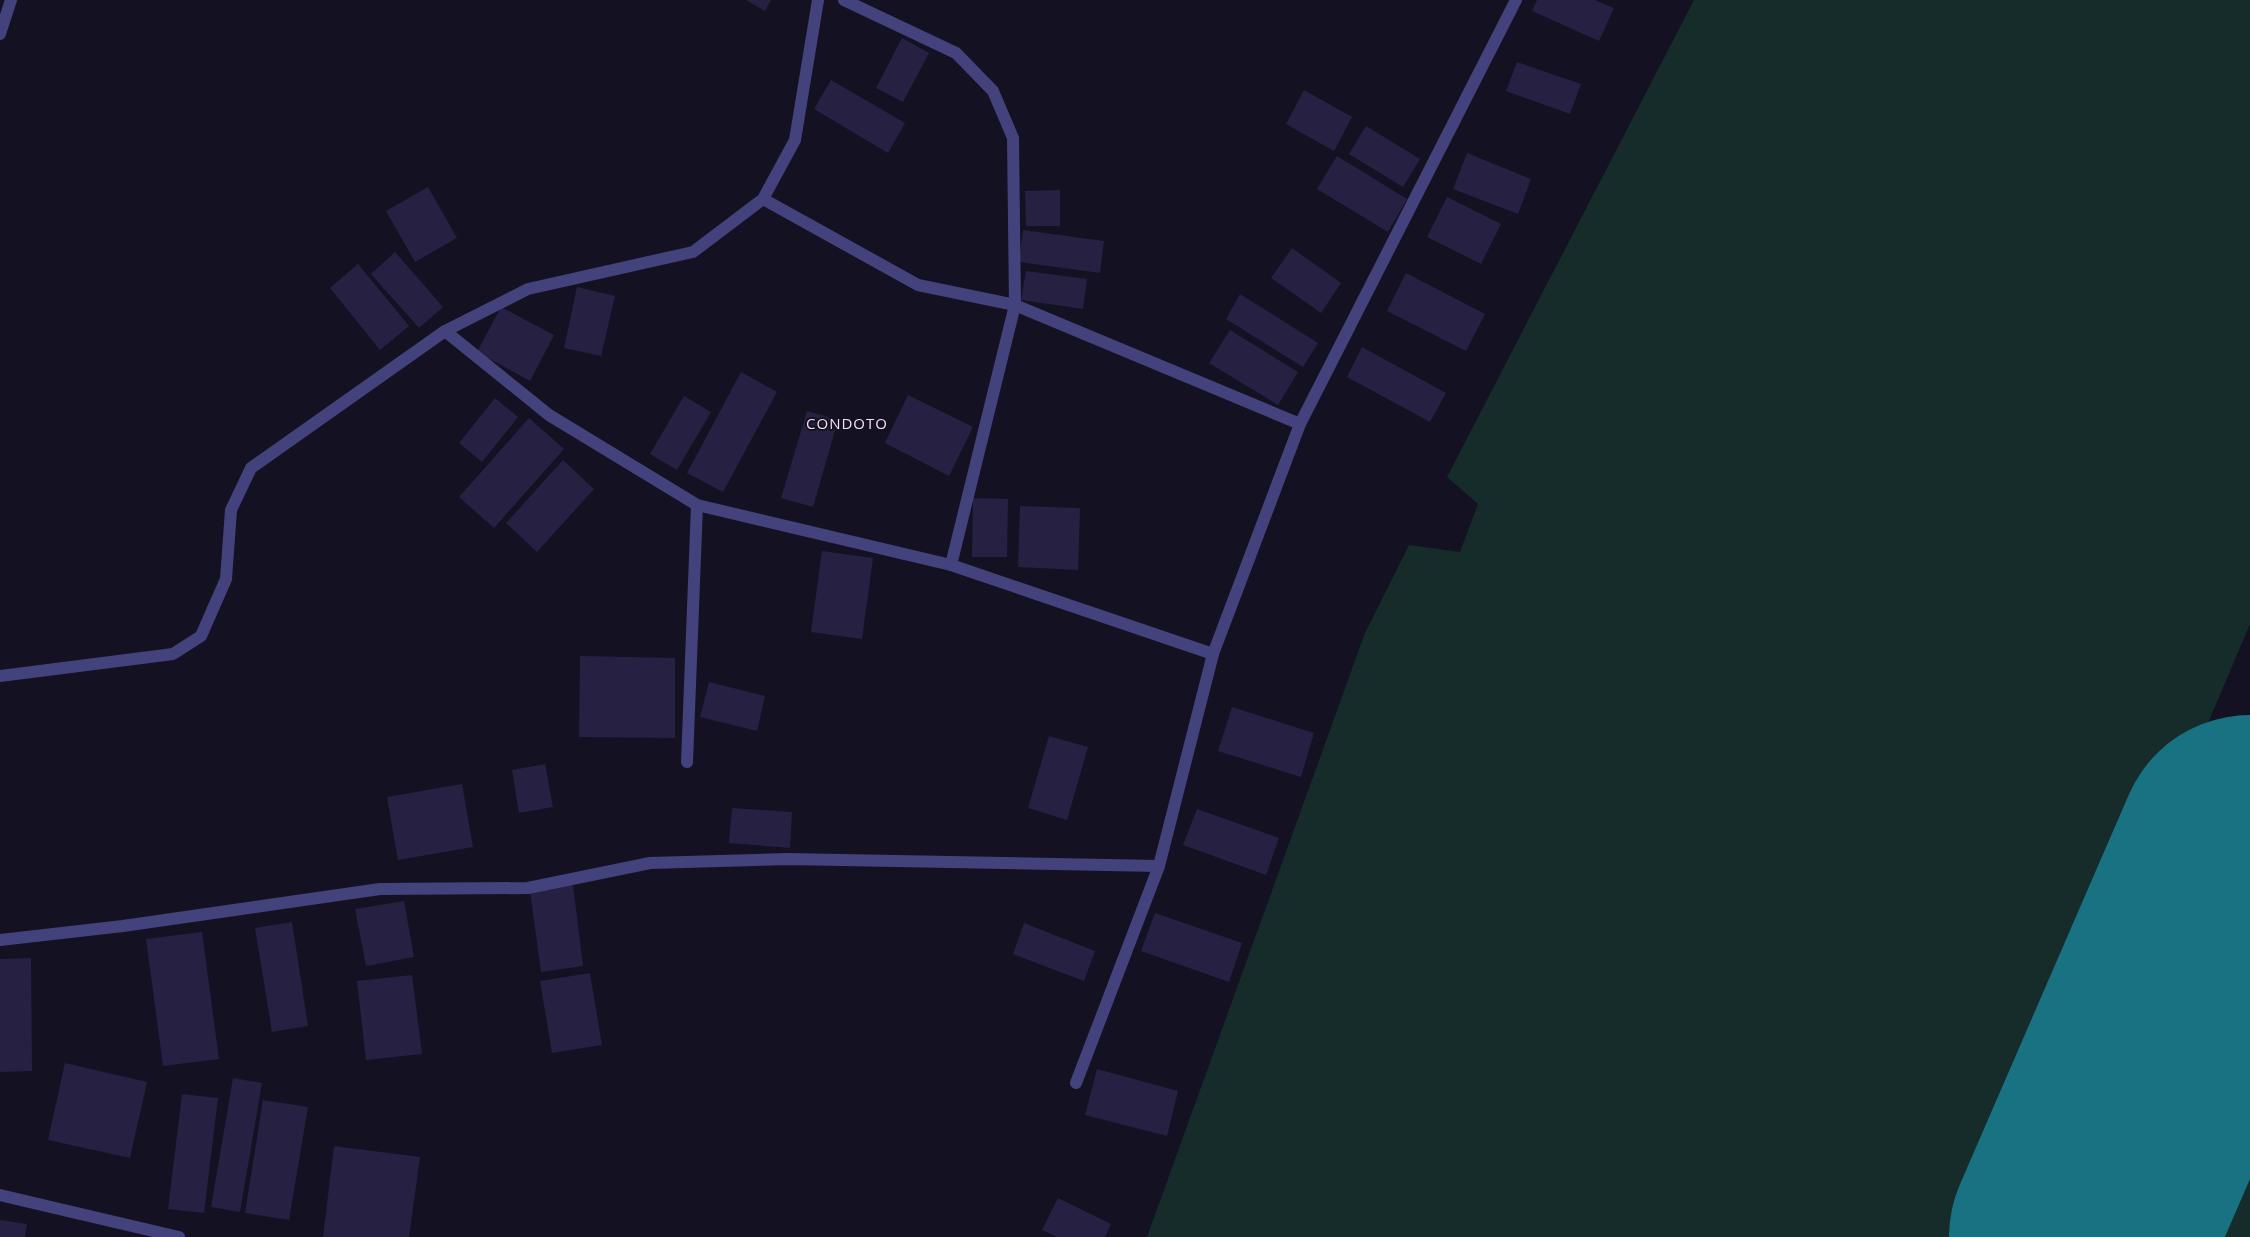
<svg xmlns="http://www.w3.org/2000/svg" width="2250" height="1237" viewBox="0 0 2250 1237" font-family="'Open Sans',sans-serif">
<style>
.green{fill:#152c2b}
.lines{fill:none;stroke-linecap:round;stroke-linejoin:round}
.runway{stroke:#187282;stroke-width:264}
.building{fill:#262042}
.minor{stroke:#43427c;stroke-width:12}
.labels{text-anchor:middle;stroke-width:4;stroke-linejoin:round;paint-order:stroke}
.neighbourhood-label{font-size:15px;letter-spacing:1px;fill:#fadaef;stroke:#141123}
</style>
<rect width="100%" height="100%" fill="#141123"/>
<g class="green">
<polygon points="1694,0 2250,0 2250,624 1990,1237 1147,1237 1365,633 1409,545 1460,552 1478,504 1447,477"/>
<polygon points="2250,1148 2250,1237 2212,1237"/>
</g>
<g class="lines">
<polyline class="runway" points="2081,1237 2250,847"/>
</g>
<g class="building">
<polygon points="746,0 771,0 765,11"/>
<polygon points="1537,0 1595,0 1614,8 1599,41 1532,11"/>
<polygon points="902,38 929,53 903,102 876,88"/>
<polygon points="1517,62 1581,84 1570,114 1506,91"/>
<polygon points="831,80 905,123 888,153 814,109"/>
<polygon points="1304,90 1352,117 1334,151 1286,124"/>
<polygon points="1366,126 1420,159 1403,187 1349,154"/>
<polygon points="1467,153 1531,179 1518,214 1453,189"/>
<polygon points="1337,156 1407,199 1388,232 1317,189"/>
<polygon points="428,187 457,238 415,262 386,211"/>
<polygon points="1060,190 1060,226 1026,226 1025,191"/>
<polygon points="1447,197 1501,224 1481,264 1427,237"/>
<polygon points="1023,230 1104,241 1100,273 1019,262"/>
<polygon points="1292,248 1341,283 1321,313 1271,278"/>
<polygon points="395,252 443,307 419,328 371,274"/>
<polygon points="358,264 409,326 380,350 330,288"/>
<polygon points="1026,271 1087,279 1083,309 1021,300"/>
<polygon points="1406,273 1485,314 1466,351 1387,311"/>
<polygon points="577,287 615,296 601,356 564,348"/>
<polygon points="1240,294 1318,343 1303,367 1226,319"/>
<polygon points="501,307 554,335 530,381 477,352"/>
<polygon points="1230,330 1298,372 1278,405 1209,363"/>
<polygon points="1362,347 1446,393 1430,422 1347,377"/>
<polygon points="741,372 777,392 723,492 687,473"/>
<polygon points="908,395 973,427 949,476 885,443"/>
<polygon points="684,396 711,412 677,470 650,454"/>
<polygon points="495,398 518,417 482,462 459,443"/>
<polygon points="807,411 838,420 813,507 781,498"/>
<polygon points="529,418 564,449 494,528 459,497"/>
<polygon points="563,460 594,489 537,552 506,523"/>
<polygon points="973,498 1008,499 1007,557 972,557"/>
<polygon points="1020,506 1080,508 1078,570 1018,567"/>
<polygon points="822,551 873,558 862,639 811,632"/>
<polygon points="580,656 675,658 675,738 579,737"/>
<polygon points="709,682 765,696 757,731 700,717"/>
<polygon points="1232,707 1314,733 1301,777 1218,751"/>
<polygon points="1049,736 1088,747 1067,820 1028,808"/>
<polygon points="545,764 553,807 519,813 512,770"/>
<polygon points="462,784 473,847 398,860 387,797"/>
<polygon points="732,808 792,812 790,848 729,843"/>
<polygon points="1197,809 1279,838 1266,875 1183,845"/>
<polygon points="573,885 583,966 541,972 530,891"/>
<polygon points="404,901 414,957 366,966 355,909"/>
<polygon points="1155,913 1242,943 1229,982 1141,951"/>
<polygon points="292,922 308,1026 272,1032 255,928"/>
<polygon points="1024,923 1095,951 1084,981 1013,954"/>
<polygon points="202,932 219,1059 163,1066 146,939"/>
<polygon points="31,958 32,1071 0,1072 0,959"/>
<polygon points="590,973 602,1045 552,1053 540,981"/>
<polygon points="412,975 422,1054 366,1060 357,981"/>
<polygon points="65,1063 147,1082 130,1158 48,1140"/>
<polygon points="1097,1069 1178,1091 1167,1136 1085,1115"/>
<polygon points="233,1078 262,1083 240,1212 211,1207"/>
<polygon points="182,1094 218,1098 204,1213 168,1209"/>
<polygon points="263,1100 308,1107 289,1220 245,1213"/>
<polygon points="334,1146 420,1157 409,1237 323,1237"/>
<polygon points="1058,1198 1111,1224 1105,1237 1057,1237 1042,1230"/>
<polygon points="0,1220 27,1224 25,1237 0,1237"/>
</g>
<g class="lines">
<g class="minor">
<polyline points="844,0 956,53 993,91 1013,138 1015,305 951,565"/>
<polyline points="0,34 11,0"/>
<polyline points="763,199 918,285 1015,305 1300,424"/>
<polyline points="445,331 549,415 697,505 951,565 1213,654"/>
<polyline points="0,676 173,654 201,636 226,579 231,510 251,468 445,331 528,289 693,252 763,199 795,140 818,0"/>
<polyline points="687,762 697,505"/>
<polyline points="0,940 123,926 380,889 528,888 650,863 787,859 1159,866"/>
<polyline points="1076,1083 1159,866 1213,654 1300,424 1516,0"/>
<polyline points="0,1195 179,1237"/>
</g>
</g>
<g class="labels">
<g class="neighbourhood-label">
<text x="847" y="429">CONDOTO</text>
</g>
</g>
</svg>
